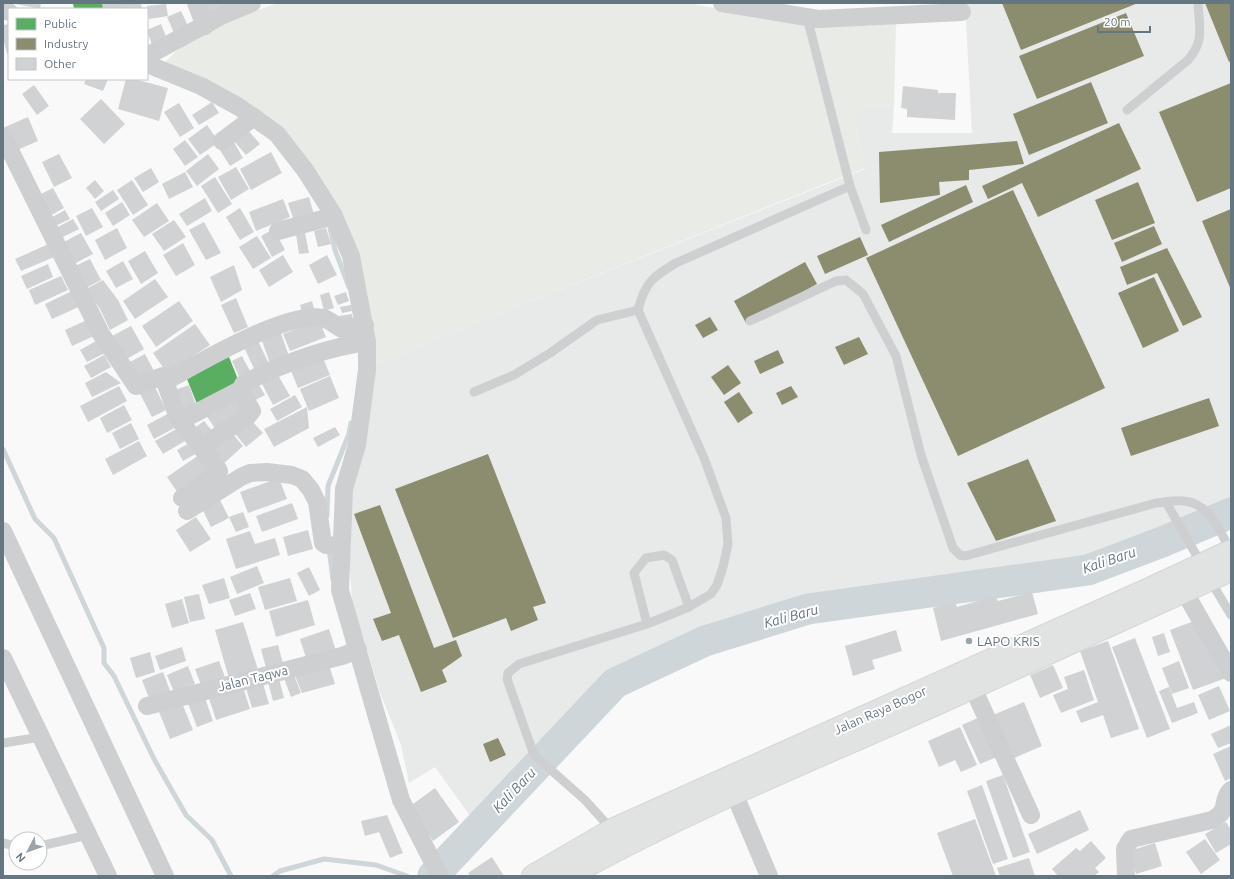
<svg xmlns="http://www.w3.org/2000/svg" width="1234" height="879" viewBox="0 0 1234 879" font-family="Ubuntu,sans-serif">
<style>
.built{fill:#e8e9e9}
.green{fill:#e8ebe6}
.public{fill:#5aae61}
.industry{fill:#8c8c6e}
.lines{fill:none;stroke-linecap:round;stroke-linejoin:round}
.stream{stroke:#ced6d9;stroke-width:5}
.river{stroke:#ced6d9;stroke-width:31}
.building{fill:#d0d2d3}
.highway-casing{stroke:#d5d6d6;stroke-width:24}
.lane{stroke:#cecfd0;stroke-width:9}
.street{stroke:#cecfd0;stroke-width:18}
.highway{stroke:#e1e2e2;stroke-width:22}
.poi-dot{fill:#99a4ac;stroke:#fff;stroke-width:1.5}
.labels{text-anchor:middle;stroke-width:4;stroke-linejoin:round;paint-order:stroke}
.poi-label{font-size:13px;fill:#657683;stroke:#fff;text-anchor:start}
.street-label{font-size:13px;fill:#657683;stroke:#fff}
.water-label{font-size:14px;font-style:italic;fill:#60757c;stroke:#fff}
</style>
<rect width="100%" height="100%" fill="#f9f9f9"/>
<polygon class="built" points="965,3 1231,3 1231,503 1132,545 1051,562 939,576 887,586 812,597 747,622 697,632 646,654 602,686 550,735 475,823 435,767 409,783 401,745 379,690 364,639 353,611 349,559 347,502 375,366 444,336 865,169 853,110 894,107 892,133 972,133"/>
<polygon class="green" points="278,3 688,3 804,26 896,24 894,107 853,111 865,168 444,336 375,366 373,325 298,151 163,64 185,43 225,22"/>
<g class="public">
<polygon points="73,3 107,3 108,9 74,9"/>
<polygon points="229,357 241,387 197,404 185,374"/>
</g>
<g class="industry">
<polygon points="1002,3 1138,3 1021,50"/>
<polygon points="1205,3 1231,3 1231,61 1229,62"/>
<polygon points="1126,13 1144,56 1037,99 1019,56"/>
<polygon points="1091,82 1108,123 1029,155 1013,114"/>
<polygon points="1231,83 1231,188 1197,202 1159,112"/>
<polygon points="1119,123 1141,169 1038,217 1022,183 988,199 982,186"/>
<polygon points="1017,141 1024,164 969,170 969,180 939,182 940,195 880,203 879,152"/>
<polygon points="1138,182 1155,223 1112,240 1095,200"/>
<polygon points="966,185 973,202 889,242 881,225"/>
<polygon points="1013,190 1105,388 958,456 866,258"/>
<polygon points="1231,209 1231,290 1202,221"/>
<polygon points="1154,226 1162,244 1122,262 1114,243"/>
<polygon points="860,237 868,255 825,274 817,256"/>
<polygon points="1167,248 1202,317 1183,326 1157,273 1127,285 1120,267"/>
<polygon points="805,262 817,284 746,323 734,301"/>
<polygon points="1154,277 1179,331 1143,348 1118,293"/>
<polygon points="710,317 718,330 703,338 695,325"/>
<polygon points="859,337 868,354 844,365 835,347"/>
<polygon points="778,350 784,363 760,374 754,361"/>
<polygon points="728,365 741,383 724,395 711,377"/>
<polygon points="791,386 798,397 782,405 776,393"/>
<polygon points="739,392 753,413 738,423 724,402"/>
<polygon points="1209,398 1219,426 1131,456 1121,428"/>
<polygon points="488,454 546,603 533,607 538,620 511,631 506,618 453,638 395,489"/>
<polygon points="1028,459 1056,521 996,541 967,483"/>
<polygon points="380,505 434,648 456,640 462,656 442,670 447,682 421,692 399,635 382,641 373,619 391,613 354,514"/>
<polygon points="498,738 506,755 490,762 483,744"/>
</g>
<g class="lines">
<g class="stream">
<polyline points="330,228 335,250 349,287"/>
<polyline points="3,449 35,519 54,538 104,648 104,663 114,676 154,759 186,815 212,840 231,876"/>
<polyline points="327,516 328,486 349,434 351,423"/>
<polyline points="329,548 333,580"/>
<polyline points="273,876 280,871 324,859 376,865 407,876"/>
</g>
<polyline class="river" points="433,876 615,683 705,641 808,609 1088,570 1162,542 1231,513"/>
</g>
<g class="building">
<polygon points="11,3 41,3 40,9"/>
<polygon points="116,3 141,3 142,9 117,9"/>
<polygon points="199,3 227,3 229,10 205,19"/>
<polygon points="166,4 168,16 149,19 147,6"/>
<polygon points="181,11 188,26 174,33 167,17"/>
<polygon points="9,24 9,54 7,54 3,38 3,25"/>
<polygon points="161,24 167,39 152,45 147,30"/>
<polygon points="86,79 108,79 103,91 84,84"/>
<polygon points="126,79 134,79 168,88 159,121 118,109"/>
<polygon points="34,85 49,106 37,115 22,94"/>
<polygon points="903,86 938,90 938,93 956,93 955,120 907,117 907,109 901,108"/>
<polygon points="101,99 125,124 104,144 80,119"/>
<polygon points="212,102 219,113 199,125 192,115"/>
<polygon points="179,103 194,128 180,137 164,112"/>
<polygon points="28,117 38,141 15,151 5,127"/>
<polygon points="207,125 219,142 200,155 188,139"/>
<polygon points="247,129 260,144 246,155 234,141"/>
<polygon points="232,139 243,158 230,166 218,147"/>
<polygon points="185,140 198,157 185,166 173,149"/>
<polygon points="271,152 282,173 251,190 240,169"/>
<polygon points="59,154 72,178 54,187 42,162"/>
<polygon points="208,154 219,169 197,186 186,171"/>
<polygon points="236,167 249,189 231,200 218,177"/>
<polygon points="151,168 159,182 143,192 134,178"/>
<polygon points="185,172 193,187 169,199 162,184"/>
<polygon points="215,177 232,204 218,213 201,186"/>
<polygon points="95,180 104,191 95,199 86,188"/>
<polygon points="132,180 148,205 133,215 117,190"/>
<polygon points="53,188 64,208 46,218 35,197"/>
<polygon points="113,190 119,199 101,211 95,202"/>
<polygon points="309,197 314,215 294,221 288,203"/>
<polygon points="205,198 212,211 187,226 179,214"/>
<polygon points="283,199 290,217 256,231 249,212"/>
<polygon points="122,202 130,215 113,226 105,213"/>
<polygon points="157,203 169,221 144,237 132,220"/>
<polygon points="92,208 103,227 86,236 76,216"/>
<polygon points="240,208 254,232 240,240 226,217"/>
<polygon points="65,210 70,219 53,227 49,219"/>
<polygon points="73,219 79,229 59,239 54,229"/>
<polygon points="174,220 186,237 164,251 152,234"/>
<polygon points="204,222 221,253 206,260 189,230"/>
<polygon points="117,228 127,248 105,260 95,240"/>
<polygon points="326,228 331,244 318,247 314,231"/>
<polygon points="274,229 285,250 272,257 261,236"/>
<polygon points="81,233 93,254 72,265 60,244"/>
<polygon points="305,233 309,253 299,254 296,234"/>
<polygon points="257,236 271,258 253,269 239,247"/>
<polygon points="53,242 59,255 21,271 15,259"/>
<polygon points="183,243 195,265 176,276 163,255"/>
<polygon points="145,251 158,273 141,284 128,261"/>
<polygon points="283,255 293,272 269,287 259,270"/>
<polygon points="327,255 337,275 318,284 309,265"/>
<polygon points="90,259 101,280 84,289 73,267"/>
<polygon points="123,261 133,279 116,288 106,271"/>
<polygon points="48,264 53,277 27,289 21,276"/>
<polygon points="234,265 242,290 221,302 210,277"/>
<polygon points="61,276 68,290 35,305 29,290"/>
<polygon points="155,279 168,297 135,319 123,301"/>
<polygon points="103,280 118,300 128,320 110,330 100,309 86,289"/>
<polygon points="76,289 83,305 52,319 45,304"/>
<polygon points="329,292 334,308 324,311 320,295"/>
<polygon points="346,292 349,301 338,305 334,296"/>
<polygon points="236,298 248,327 234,333 221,305"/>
<polygon points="179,301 193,321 156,347 142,326"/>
<polygon points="312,301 315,312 303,316 300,305"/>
<polygon points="351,305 352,311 342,313 340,307"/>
<polygon points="352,314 353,322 340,324 339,316"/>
<polygon points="87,320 94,336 72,346 65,330"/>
<polygon points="319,320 326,337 290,351 283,334"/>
<polygon points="195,324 210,345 167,373 153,353"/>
<polygon points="131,326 144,349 125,360 112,336"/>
<polygon points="279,328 290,359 271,366 260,335"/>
<polygon points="257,339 270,366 256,373 243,345"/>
<polygon points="98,340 105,353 87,362 80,350"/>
<polygon points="321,353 330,375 298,388 289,366"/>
<polygon points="145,354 154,371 138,380 128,363"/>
<polygon points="104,355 111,367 91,378 84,366"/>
<polygon points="242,356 250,371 239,376 232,361"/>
<polygon points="275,370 290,396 273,405 259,378"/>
<polygon points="106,372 121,383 92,397 85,383"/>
<polygon points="330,376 339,398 309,411 300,389"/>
<polygon points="256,380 265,395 250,403 242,389"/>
<polygon points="153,383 166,410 152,417 138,390"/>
<polygon points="189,385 197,408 181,414 172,391"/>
<polygon points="119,386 127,401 88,422 80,406"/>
<polygon points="235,395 247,413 218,433 206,415"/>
<polygon points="295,395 302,407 277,421 270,409"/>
<polygon points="124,405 132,420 107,433 100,418"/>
<polygon points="307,407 309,428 274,447 264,429"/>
<polygon points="171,412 178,426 154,439 147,425"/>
<polygon points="249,418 263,433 246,447 233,431"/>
<polygon points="204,421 213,432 201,441 192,430"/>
<polygon points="131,423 139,439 120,449 112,433"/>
<polygon points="335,427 340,435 318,447 313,438"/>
<polygon points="178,428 185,441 163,454 155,441"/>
<polygon points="231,432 243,446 222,465 209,451"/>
<polygon points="139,441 147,456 113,475 105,459"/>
<polygon points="193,441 199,452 183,461 177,450"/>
<polygon points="202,453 215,473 180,496 167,477"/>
<polygon points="279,478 287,499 248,513 240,492"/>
<polygon points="218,496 229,518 211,527 200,504"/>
<polygon points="292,503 298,519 262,532 256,516"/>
<polygon points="243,512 249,527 236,532 229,517"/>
<polygon points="196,517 211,539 190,552 176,530"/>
<polygon points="308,530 313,549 288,556 283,537"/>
<polygon points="250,531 255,544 275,538 280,555 236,569 226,539"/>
<polygon points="257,566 264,583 237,594 230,577"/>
<polygon points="309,567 320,590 309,596 297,573"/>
<polygon points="224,578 230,598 209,604 202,585"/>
<polygon points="290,578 297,601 265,610 258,587"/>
<polygon points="1032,592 1038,614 941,641 933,608 955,601 957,607 995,596 998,601"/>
<polygon points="250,593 256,609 235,616 229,600"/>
<polygon points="199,594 205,619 190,622 184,597"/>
<polygon points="182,599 189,623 172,628 165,604"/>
<polygon points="308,600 315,625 276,637 269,611"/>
<polygon points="1197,620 1229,677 1193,690 1170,630"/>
<polygon points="243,622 259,673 230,682 215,630"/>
<polygon points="329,629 336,651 307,661 300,639"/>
<polygon points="896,630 902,651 872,660 875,669 853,676 845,646"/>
<polygon points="1164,633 1170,652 1158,656 1152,637"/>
<polygon points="1135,638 1170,729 1147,738 1112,647"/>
<polygon points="1108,641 1139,729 1111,738 1103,715 1081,723 1076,711 1098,702 1080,651"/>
<polygon points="278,645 284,667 267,672 261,649"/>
<polygon points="182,647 186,661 160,670 155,656"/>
<polygon points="150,652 155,672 136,678 130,658"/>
<polygon points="219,661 225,677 201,685 195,669"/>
<polygon points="1179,661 1189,688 1172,694 1162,668"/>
<polygon points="328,662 335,684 302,693 294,673"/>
<polygon points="1053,665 1063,688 1040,698 1030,675"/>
<polygon points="188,666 195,684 174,692 167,675"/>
<polygon points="1084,670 1094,700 1061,713 1053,695 1068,689 1064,677"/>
<polygon points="163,672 172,696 151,703 142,680"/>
<polygon points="294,675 301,693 291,697 284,678"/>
<polygon points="279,679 284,698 273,701 268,682"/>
<polygon points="262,680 269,704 252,708 245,685"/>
<polygon points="242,684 250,709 216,720 208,695"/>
<polygon points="1219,686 1230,711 1209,720 1198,695"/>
<polygon points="1169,687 1177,708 1194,702 1198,713 1172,723 1159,691"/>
<polygon points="204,695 213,721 197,727 187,701"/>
<polygon points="1024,702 1042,746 1012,759 993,715"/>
<polygon points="182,703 193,730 170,739 159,712"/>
<polygon points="980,717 997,757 980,764 962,725"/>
<polygon points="1231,725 1231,743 1218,748 1211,734"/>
<polygon points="960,727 977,765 961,772 955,760 939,767 928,741"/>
<polygon points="1231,746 1231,778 1225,781 1213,754"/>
<polygon points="1003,775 1030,852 1013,858 986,781"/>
<polygon points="982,785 1008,859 993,864 967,791"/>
<polygon points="435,788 459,822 433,841 409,807"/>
<polygon points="1080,810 1089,830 1037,854 1028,834"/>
<polygon points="387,815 403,853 390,858 379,832 365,836 361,821"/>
<polygon points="975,819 996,876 953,876 937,833"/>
<polygon points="1226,822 1231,830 1231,844 1216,853 1205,834"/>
<polygon points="1205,839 1220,860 1201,874 1186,852"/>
<polygon points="1091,841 1106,858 1095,868 1099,872 1094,876 1058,876 1052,869 1076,848 1080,851"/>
<polygon points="1155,843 1162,866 1136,874 1129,851"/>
<polygon points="492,857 504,876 470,876 468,873"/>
<polygon points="1029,858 1035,876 1000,876 997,868"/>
</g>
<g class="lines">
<g class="highway-casing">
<g id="highway">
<polyline points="533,876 612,830 1147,590 1231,551"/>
<path d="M 568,876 C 671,819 779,773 887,726 C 1002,675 1116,622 1231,570"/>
</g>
</g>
<g class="lane">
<path d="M 1127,110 L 1188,60 C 1205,41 1199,26 1198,3"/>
<polyline points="850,186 866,230"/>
<path d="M 638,310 C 645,283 652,277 676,263 L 850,186 L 807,17"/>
<path d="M 750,321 L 836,281 L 846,280 L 863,294 L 896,356 L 921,455 L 953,548 L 960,555 L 965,556 L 1156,503 C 1165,502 1175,500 1184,501 C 1210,503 1221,533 1231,552"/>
<polyline points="474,392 514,375 550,353 597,320 638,310 704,458 726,518 728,544 723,567 717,585 711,594 689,607"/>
<polyline points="1166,502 1202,565"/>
<polyline points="1210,580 1231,615"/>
<polyline points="3,743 41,737"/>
<polyline points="612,830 585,800 534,755 507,679 508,673 519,664 647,624 634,573 646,558 664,555 672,560 689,607 647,624"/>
<polyline points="3,843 16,846"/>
<polyline points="40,846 88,835"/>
</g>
<g class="street">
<polyline points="111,3 112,9"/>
<polyline points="196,3 205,26"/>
<polyline points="722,3 818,19 962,12"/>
<polyline points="3,10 9,12"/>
<polyline points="147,56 221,16 252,3"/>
<polyline points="147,64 201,86 239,107 277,134 305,170 333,214 351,256 367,342 367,370 357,445 344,489 340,590 401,800 440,876"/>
<polyline points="3,136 101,334 136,386 163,376 178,418 218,469 219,471 216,475 182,498"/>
<polyline points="222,141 254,117"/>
<polyline points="278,231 334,216"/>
<path d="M 166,381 C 199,363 288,310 323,318 C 330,320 336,326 342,329 L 365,325"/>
<polyline points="180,421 240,390"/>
<path d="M 201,447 L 248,416 L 252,411 L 240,390 L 244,383 C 284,363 324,348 367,342"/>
<polyline points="187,511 241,477 250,473 267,472 292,475 302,479 311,490 317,502 323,543 326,545 341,546"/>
<polyline points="3,531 165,876"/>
<polyline points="1184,591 1231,673"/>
<polyline points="3,658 108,876"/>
<polyline points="973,688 1031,815"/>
<polyline points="147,706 342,656 358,650"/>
<polyline points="734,793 769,876"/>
<path d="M 1126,876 L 1125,849 L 1131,839 L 1212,820 C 1231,810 1220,800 1231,790"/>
</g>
<use href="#highway" class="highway"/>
</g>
<circle class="poi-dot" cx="969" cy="641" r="4"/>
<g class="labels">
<g class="poi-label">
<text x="977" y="646">LAPO KRIS</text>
</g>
<g class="street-label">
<text transform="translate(253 678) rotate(-14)" y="5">Jalan Taqwa</text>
<text transform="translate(880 710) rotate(-24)" y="5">Jalan Raya Bogor</text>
</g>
<g class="water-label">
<text transform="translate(1109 560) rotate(-19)" y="5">Kali Baru</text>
<text transform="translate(791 616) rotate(-15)" y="5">Kali Baru</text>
<text transform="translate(514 790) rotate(-47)" y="5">Kali Baru</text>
</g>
</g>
<rect width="1234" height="879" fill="none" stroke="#657683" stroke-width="8"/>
<rect x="8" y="8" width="140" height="72" fill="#ffffff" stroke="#c1c8cd"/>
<rect x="16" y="18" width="20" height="12" fill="#5aae61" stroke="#c1c8cd"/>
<text x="44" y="28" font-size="12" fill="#657683">Public</text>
<rect x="16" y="38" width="20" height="12" fill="#8c8c6e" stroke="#c1c8cd"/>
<text x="44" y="48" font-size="12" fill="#657683">Industry</text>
<rect x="16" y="58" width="20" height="12" fill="#d0d2d3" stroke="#c1c8cd"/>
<text x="44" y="68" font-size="12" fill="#657683">Other</text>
<g transform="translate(28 851) rotate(229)"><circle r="19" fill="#ffffff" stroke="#c1c8cd"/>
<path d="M0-3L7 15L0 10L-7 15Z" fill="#99a4ac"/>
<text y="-6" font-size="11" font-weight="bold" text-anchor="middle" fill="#657683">N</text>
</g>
<path d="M1098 26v6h52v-6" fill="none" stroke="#657683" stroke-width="2"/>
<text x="1104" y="26" font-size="12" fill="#657683" stroke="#ffffff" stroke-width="3" paint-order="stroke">20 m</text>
</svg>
